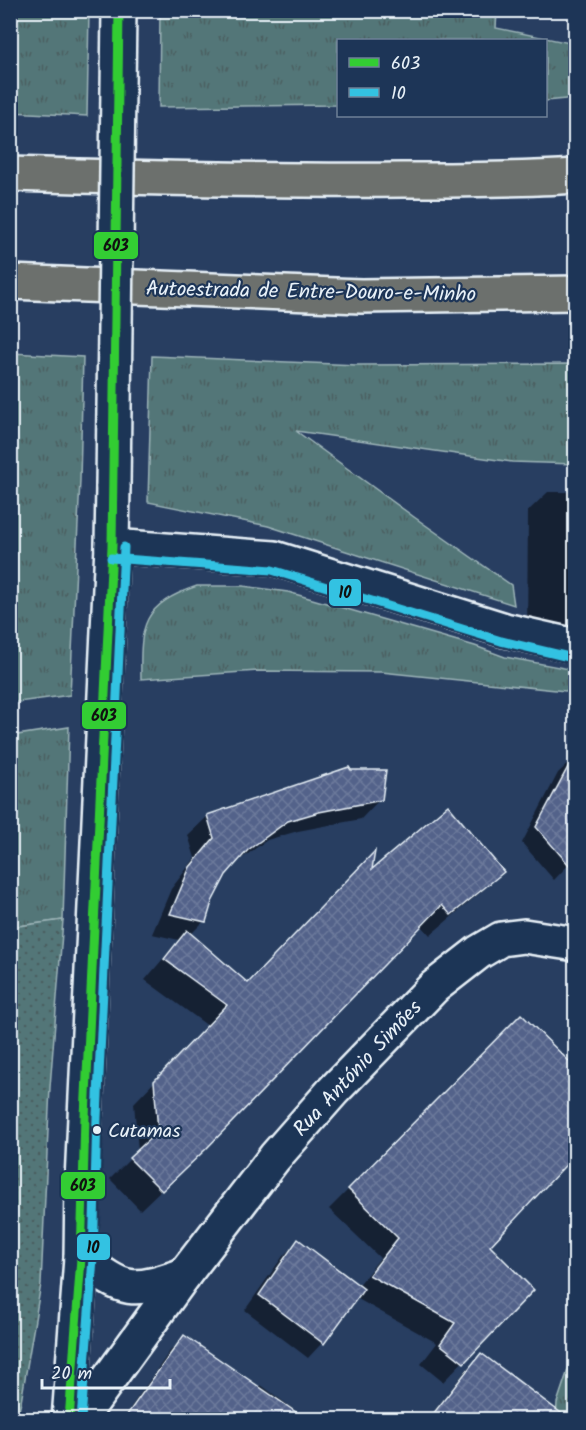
<svg xmlns="http://www.w3.org/2000/svg" width="586" height="1430" viewBox="0 0 586 1430" font-family="Kalam,sans-serif">
<style>
.grass{fill:url(#grass-tufts);stroke:#9db4b8;stroke-width:1.5}
.park{fill:url(#park-dots);stroke:#9db4b8;stroke-width:1.5}
.shadow{fill:#0007}
.building{fill:url(#building-cross-hatch);stroke:#e8f1f8;stroke-width:1.5}
.lines{fill:none;stroke-linecap:round;stroke-linejoin:round}
.street-casing{stroke:#e8f1f8;stroke-width:38}
.secondary-casing{stroke:#e8f1f8;stroke-width:38}
.highway-casing{stroke:#e8f1f8;stroke-width:38}
.street{stroke:#1d3557;stroke-width:33}
.secondary{stroke:#1d3557;stroke-width:33}
.highway{stroke:#6c706d;stroke-width:33}
.secondary-bridge-casing{stroke:#e8f1f8;stroke-width:38;stroke-linecap:butt}
.secondary-bridge{stroke:#1d3557;stroke-width:33}
.bus-1-casing{stroke:#1d3557;stroke-width:14}
.bus-2-casing{stroke:#1d3557;stroke-width:14}
.bus-1{stroke:#33cd33;stroke-width:9}
.bus-2{stroke:#33c2e2;stroke-width:9}
.bus-dot{fill:#e8f1f8;stroke:#1d3557;stroke-width:2}
.labels{text-anchor:middle;stroke-width:4.5;stroke-linejoin:round;paint-order:stroke}
.bus-label{font-size:20px;fill:#e8f1f8;stroke:#1d3557;text-anchor:start}
.street-label{font-size:21px;fill:#e8f1f8;stroke:#1d3557}
.line-badge{stroke:#1d3557;stroke-width:2}
.pale-badge-label{font-size:16px;text-anchor:middle;font-weight:bold;fill:#111}
</style>
<defs>
<pattern id="grass-tufts" width="24" height="20" patternUnits="userSpaceOnUse" patternTransform="scale(1.5)"><rect width="24" height="20" fill="#527678"/><path d="M3 7l-1-3M5 7V3M7 7l1-3M15 17l-1-3M17 17v-4M19 17l1-3" fill="none" stroke="#4c5f61"/></pattern>
<pattern id="park-dots" width="8" height="8" patternUnits="userSpaceOnUse" patternTransform="scale(1.5)"><rect width="8" height="8" fill="#527678"/><path d="M2 2h.1M6 6h.1" fill="none" stroke="#4c5f61" stroke-width="1.8" stroke-linecap="round"/></pattern>
<pattern id="building-cross-hatch" width="8" height="8" patternUnits="userSpaceOnUse" patternTransform="scale(1.5)"><rect width="8" height="8" fill="#53628a"/><path d="M0 0l8 8M0 8l8-8" fill="none" stroke="#6c799b"/></pattern>
</defs>
<rect width="100%" height="100%" fill="#283e61"/>
<filter id="ink" filterUnits="userSpaceOnUse"><feTurbulence type="fractalNoise" baseFrequency=".0167" numOctaves="2"/><feDisplacementMap in="SourceGraphic" scale="12" xChannelSelector="R" yChannelSelector="G"/><feConvolveMatrix kernelMatrix="1 2 1 2 8 2 1 2 1" color-interpolation-filters="sRGB"/></filter>
<g filter="url(#ink)">
<g class="grass">
<polygon points="11,10 89,11 87,116 11,112"/>
<polygon points="160,11 497,11 496,28 575,44 575,98 546,101 546,40 338,40 338,105 159,107"/>
<polygon points="11,353 83,357 80,480 70,695 11,703"/>
<polygon points="152,356 357,365 575,364 575,464 512,462 296,431 414,517 511,585 514,605 268,526 148,502"/>
<path d="M 197,586 L 243,586 L 288,592 L 475,646 L 505,657 L 575,670 L 575,692 L 381,672 L 258,671 L 141,679 C 140,624 142,605 197,586 Z"/>
<polygon points="69,727 63,920 11,927 11,736"/>
<polygon points="575,1349 575,1419 556,1420 557,1403"/>
</g>
<polygon class="park" points="63,920 50,1087 41,1284 21,1402 17,1419 11,1419 11,927"/>
<g class="shadow">
<polygon points="548,492 576,492 576,638 527,637 528,511"/>
<polygon points="573,759 576,857 554,880 522,843 558,773"/>
<polygon points="380,799 361,819 298,831 267,840 234,864 225,874 211,902 204,921 190,935 247,985 370,872 502,872 481,892 430,935 421,925 183,1169 140,1210 110,1179 138,1151 134,1103 208,1026 145,980 179,940 152,934 171,889 195,858 188,835 208,816"/>
<polygon points="521,1016 488,1246 532,1290 443,1382 421,1364 437,1343 356,1298 322,1343 308,1358 245,1310 283,1256 298,1241 358,1286 380,1258 329,1209"/>
<polygon points="184,1337 258,1388 261,1385 308,1420 122,1420 170,1351"/>
<polygon points="481,1355 555,1411 555,1420 427,1420 467,1369"/>
</g>
<g class="building">
<polygon points="576,752 576,873 536,827"/>
<polygon points="349,767 351,770 386,770 382,800 319,812 288,821 248,850 226,875 212,902 206,922 170,914 190,867 214,838 207,815"/>
<polygon points="448,805 504,872 451,915 442,905 206,1149 162,1191 129,1158 158,1131 154,1081 227,1005 164,959 187,930 248,983 375,851 372,869"/>
<polygon points="521,1014 576,1068 576,1154 490,1246 534,1290 464,1363 440,1344 455,1323 369,1275 398,1238 348,1189"/>
<polygon points="298,1239 364,1289 324,1344 259,1295"/>
<polygon points="184,1335 306,1419 124,1419"/>
<polygon points="481,1353 569,1419 429,1419"/>
</g>
<g class="lines">
<g class="street-casing">
<g id="street">
<polyline points="112,546 274,558 505,630 576,646"/>
<path d="M 81,1258 C 126,1293 131,1293 184,1275"/>
<polyline points="79,1420 184,1275 275,1157 333,1091 434,987 479,952 501,939 524,936 576,944"/>
</g>
</g>
<g class="secondary-casing">
<polyline id="secondary" points="69,1420 81,1258 82,1181 112,546 113,486"/>
</g>
<g class="highway-casing">
<g id="highway">
<path d="M 10,174 C 141,178 272,181 402,180 C 460,180 518,180 576,176"/>
<polyline points="10,282 361,296 576,293"/>
</g>
</g>
<use href="#street" class="street"/>
<use href="#secondary" class="secondary"/>
<use href="#highway" class="highway"/>
<g class="secondary-bridge-casing">
<polyline id="secondary-bridge" points="113,486 119,10"/>
</g>
<use href="#secondary-bridge" class="secondary-bridge"/>
<g class="bus-1-casing">
<polyline id="bus-1" points="69,1420 81,1258 85,1117 112,546 119,10"/>
</g>
<g class="bus-2-casing">
<g id="bus-2">
<polyline points="111,558 272,570 501,641 573,658"/>
<polyline points="81,1420 93,1258 97,1117 124,547"/>
</g>
</g>
<use href="#bus-1" class="bus-1"/>
<use href="#bus-2" class="bus-2"/>
</g>
</g>
<circle class="bus-dot" cx="97" cy="1130" r="5"/>
<g class="labels">
<g class="bus-label">
<text x="108" y="1137">Cutamas</text>
</g>
<g class="street-label">
<text transform="translate(311 291) rotate(1)" y="7">Autoestrada de Entre-Douro-e-Minho</text>
<text transform="translate(357 1068) rotate(-47)" y="7">Rua António Simões</text>
</g>
</g>
<g class="line-badge">
<rect x="93" y="231" width="46" height="29" rx="6" fill="#33cd33"/>
<rect x="328" y="578" width="34" height="29" rx="6" fill="#33c2e2"/>
<rect x="81" y="701" width="46" height="29" rx="6" fill="#33cd33"/>
<rect x="60" y="1171" width="46" height="29" rx="6" fill="#33cd33"/>
<rect x="76" y="1233" width="35" height="28" rx="6" fill="#33c2e2"/>
</g>
<g class="pale-badge-label">
<text x="116" y="251">603</text>
<text x="345" y="598">10</text>
<text x="104" y="721">603</text>
<text x="83" y="1191">603</text>
<text x="93" y="1253">10</text>
</g>
<rect width="586" height="1430" fill="none" stroke="#1d3557" stroke-width="36"/>
<rect x="18" y="18" width="550" height="1394" fill="none" stroke="#e8f1f8" stroke-width="2" filter="url(#ink)"/>
<rect x="337" y="39" width="210" height="78" fill="#1d3557" stroke="#6e8097" stroke-width="1.5"/>
<rect x="349" y="58" width="30" height="9" fill="#33cd33" stroke="#6e8097" stroke-width="1.5"/>
<text x="391" y="69" font-size="18" fill="#e8f1f8">603</text>
<rect x="349" y="88" width="30" height="9" fill="#33c2e2" stroke="#6e8097" stroke-width="1.5"/>
<text x="391" y="99" font-size="18" fill="#e8f1f8">10</text>
<path d="M42 1379v9h128v-9" fill="none" stroke="#e8f1f8" stroke-width="3"/>
<text x="51" y="1379" font-size="18" fill="#e8f1f8" stroke="#1d3557" stroke-width="4.5" paint-order="stroke">20 m</text>
</svg>
